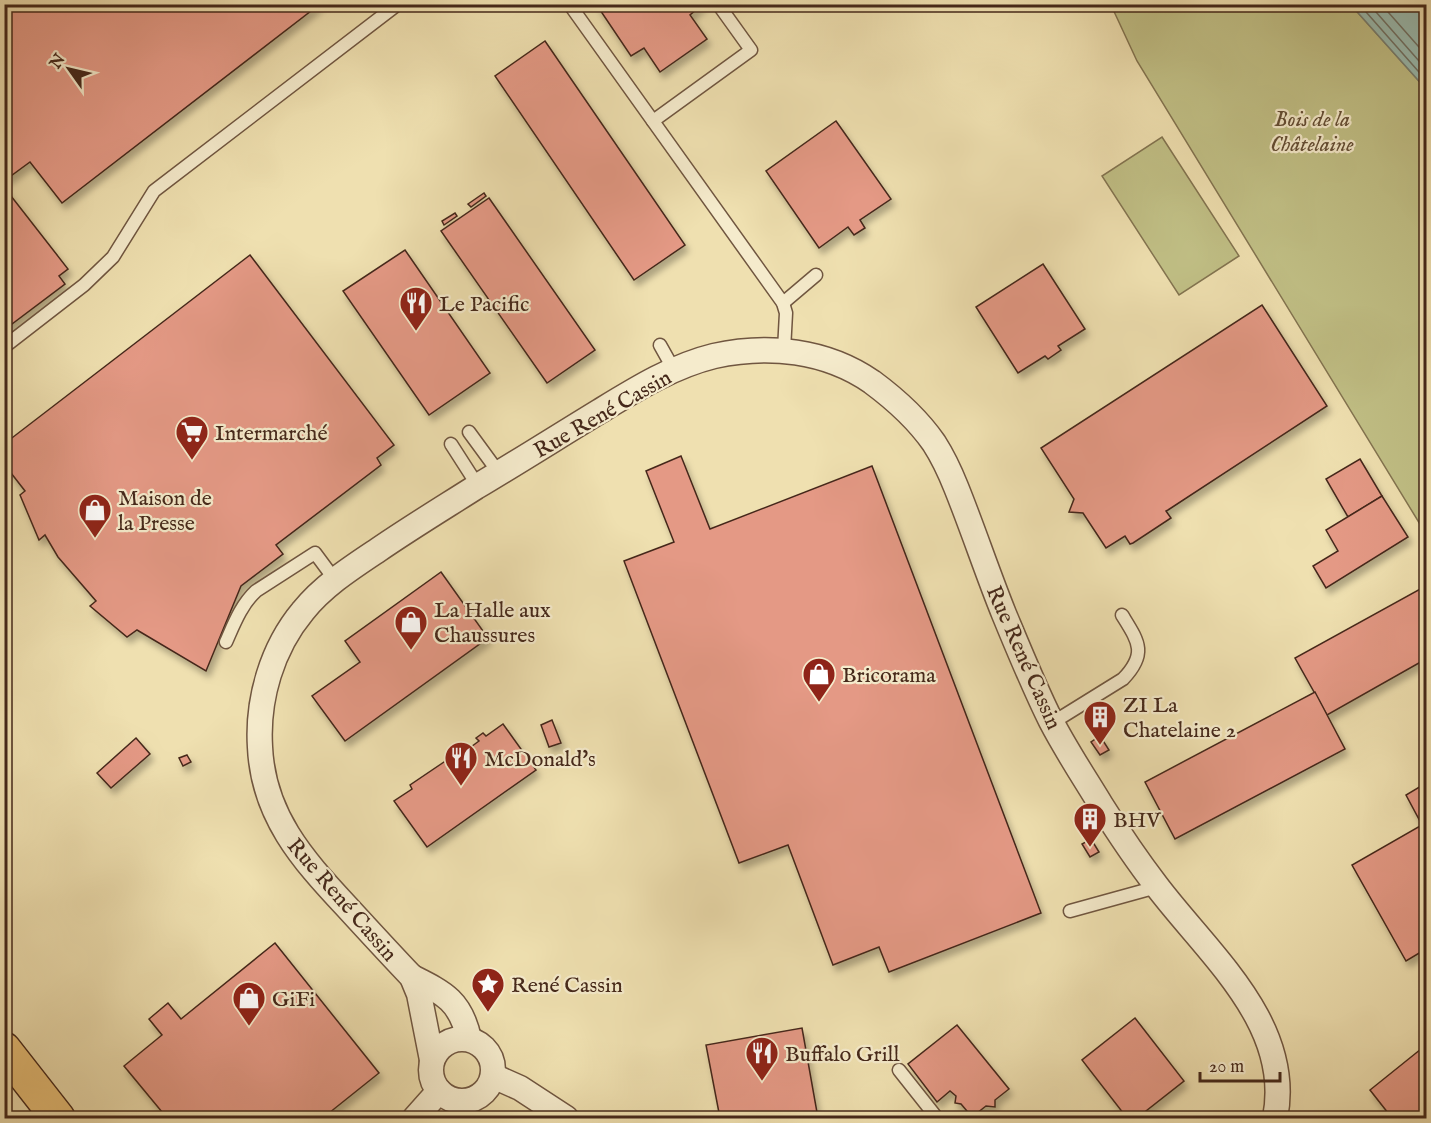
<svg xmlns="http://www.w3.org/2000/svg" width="1431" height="1123" viewBox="0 0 1431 1123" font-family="'IM FELL English',serif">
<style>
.green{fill:#c1c086;stroke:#837450;stroke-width:1.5}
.water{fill:#9abcb1;stroke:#788175;stroke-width:1.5}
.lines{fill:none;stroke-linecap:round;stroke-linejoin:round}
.shore{stroke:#707266;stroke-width:1.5}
.building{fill:#e49985;stroke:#45281a;stroke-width:1.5;filter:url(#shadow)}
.lane-casing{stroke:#705640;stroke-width:15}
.street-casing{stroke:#705640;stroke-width:27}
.primary-casing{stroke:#45281a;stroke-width:36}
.lane{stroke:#f5ebcc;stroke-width:12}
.street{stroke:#f5ebcc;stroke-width:24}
.primary{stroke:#e8c078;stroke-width:33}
.labels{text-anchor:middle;stroke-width:4.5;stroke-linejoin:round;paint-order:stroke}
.park-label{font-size:22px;font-style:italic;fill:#644e35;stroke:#f5ebcc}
.poi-label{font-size:22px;fill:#45281a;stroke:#f5ebcc;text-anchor:start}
.street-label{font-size:22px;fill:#45281a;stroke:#f5ebcc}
</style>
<defs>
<filter id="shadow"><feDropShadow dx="3.5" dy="6" stdDeviation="3" flood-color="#0004"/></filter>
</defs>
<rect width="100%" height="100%" fill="#efe0b0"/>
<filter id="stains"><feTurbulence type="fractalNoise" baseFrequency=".00333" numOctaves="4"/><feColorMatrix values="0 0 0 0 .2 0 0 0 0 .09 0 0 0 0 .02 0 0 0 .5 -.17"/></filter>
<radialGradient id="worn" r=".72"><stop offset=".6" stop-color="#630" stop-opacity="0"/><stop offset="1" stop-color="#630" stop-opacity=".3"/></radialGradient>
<g class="green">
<polygon points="1111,5 1351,5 1426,89 1426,534 1137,61"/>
<polygon points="1162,137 1239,256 1179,295 1102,176"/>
</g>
<polygon class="water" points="1351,5 1426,5 1426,89"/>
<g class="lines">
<g class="shore">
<polyline points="1359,4 1426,80"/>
<polyline points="1369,4 1426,69"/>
<polyline points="1381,4 1426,55"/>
</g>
</g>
<g class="building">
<polygon points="4,4 320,4 62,203 30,162 4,181"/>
<polygon points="596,4 703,4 690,15 707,39 660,72 644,48 631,56"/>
<polygon points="545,41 685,245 634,280 495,76"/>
<polygon points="836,121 891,199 860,220 865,228 854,235 848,227 819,248 766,171"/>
<polygon points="4,187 68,269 59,276 65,284 4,330"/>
<polygon points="484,193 486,196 471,207 468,204"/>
<polygon points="489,198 595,350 547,383 441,231"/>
<polygon points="455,213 457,216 444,225 442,221"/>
<polygon points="405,250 490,373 429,415 343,291"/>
<polygon points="250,255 394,445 377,458 381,465 276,545 283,554 241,586 206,671 137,630 127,637 90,606 96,601 58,557 45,535 39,540 20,495 25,491 4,464 4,444"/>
<polygon points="1043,264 1085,329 1058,346 1061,350 1048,359 1045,356 1018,373 976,307"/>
<polygon points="1262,305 1327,406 1168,510 1166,511 1171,518 1133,543 1130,544 1125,536 1106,548 1083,513 1069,512 1074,499 1041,448"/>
<polygon points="681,456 710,529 872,466 1041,913 889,972 879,947 833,965 788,845 739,863 624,561 674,542 646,471"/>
<polygon points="1360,459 1382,496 1348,517 1326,479"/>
<polygon points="1382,496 1408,537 1326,588 1313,566 1338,551 1326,530"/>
<polygon points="441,572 488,638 345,741 312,696 360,662 345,641"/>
<polygon points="1422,588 1426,597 1426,659 1327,715 1295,658"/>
<polygon points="1315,692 1345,749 1175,839 1145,782"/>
<polygon points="552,720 561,743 549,747 541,725"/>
<polygon points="503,724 536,770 427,847 394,801 412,789 410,785 447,760 449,763 479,741 476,738 483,733 486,736"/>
<polygon points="1100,736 1109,750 1100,755 1091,742"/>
<polygon points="136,738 150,754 111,788 97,773"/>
<polygon points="187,755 191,762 183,766 179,758"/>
<polygon points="1426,783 1426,949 1406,961 1352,865 1422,825 1406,795"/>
<polygon points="1091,839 1099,852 1090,857 1082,844"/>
<polygon points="275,943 379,1073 329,1113 334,1118 167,1118 124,1066 162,1035 149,1019 168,1003 181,1019"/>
<polygon points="1135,1018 1184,1081 1137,1118 1127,1118 1082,1060"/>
<polygon points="957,1025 1009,1089 995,1100 995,1107 986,1106 972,1117 961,1104 955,1103 956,1096 950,1091 937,1102 908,1064"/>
<polygon points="802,1028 818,1118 720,1118 706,1045"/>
<polygon points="1426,1045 1426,1118 1392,1118 1370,1090"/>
</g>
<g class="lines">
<g class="lane-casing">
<g id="lane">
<polyline points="570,5 783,303 786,313 784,350"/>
<polyline points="653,121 751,50 718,4"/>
<polyline points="783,303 816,275"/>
<polyline points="660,345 674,370"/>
<polyline points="4,347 84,285 113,257 154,191 398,4"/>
<polyline points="469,432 499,473"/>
<polyline points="451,444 478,486"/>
<path d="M 226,642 C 234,624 241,605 256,591 L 315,553 L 335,580"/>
<path d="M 1052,723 L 1123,679 C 1148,653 1138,641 1122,615"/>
<polyline points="1070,911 1157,887"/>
<polyline points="899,1070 937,1118"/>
</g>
</g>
<g class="street-casing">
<g id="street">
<path d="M 412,977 C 444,993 461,1001 469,1039"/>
<circle cx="462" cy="1070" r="31"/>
<path d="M 432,1060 L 419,994 L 412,977 C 390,954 368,930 346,906 C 302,859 263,815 260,747 C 257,699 272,648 303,611 C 323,586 351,568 378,550 C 410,528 443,508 476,487 C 518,462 559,436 600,411 C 636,389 673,366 714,356 C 768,344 826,350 872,382 C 895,399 918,420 934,443 C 943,457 950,472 956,487 C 973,529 987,572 1004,614 C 1019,650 1034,687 1051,721 C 1066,750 1084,777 1101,805 C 1118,832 1136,859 1156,885 C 1207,953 1294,1024 1275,1118"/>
<polyline points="493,1076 520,1088 566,1118"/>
<polyline points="415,1118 439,1091"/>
</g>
</g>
<g class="primary-casing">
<polyline id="primary" points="4,1049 58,1118"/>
</g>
<use href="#lane" class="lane"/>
<use href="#street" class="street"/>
<use href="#primary" class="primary"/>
</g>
<defs>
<g id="restaurant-pin" transform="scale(1.725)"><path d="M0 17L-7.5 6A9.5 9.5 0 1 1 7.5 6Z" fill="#8f2418" stroke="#f5ebcc"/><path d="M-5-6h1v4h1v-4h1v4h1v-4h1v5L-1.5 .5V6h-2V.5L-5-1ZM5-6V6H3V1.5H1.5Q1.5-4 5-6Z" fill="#fff"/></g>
<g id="supermarket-pin" transform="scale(1.725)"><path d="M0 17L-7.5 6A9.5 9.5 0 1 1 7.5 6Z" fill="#8f2418" stroke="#f5ebcc"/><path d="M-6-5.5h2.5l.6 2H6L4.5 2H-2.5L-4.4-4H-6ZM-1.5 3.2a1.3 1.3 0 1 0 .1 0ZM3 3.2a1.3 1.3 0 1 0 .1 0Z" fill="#fff"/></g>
<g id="shop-pin" transform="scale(1.725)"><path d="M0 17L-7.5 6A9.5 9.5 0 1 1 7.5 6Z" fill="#8f2418" stroke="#f5ebcc"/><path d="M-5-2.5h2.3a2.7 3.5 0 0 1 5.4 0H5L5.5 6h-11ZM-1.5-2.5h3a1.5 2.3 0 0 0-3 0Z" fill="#fff"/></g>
<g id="building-pin" transform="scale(1.725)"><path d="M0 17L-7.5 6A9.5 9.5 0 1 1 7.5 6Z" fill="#8f2418" stroke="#f5ebcc"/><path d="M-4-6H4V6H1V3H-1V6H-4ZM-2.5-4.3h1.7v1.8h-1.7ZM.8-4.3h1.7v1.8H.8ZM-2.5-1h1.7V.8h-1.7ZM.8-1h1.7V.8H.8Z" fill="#fff"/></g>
<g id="sight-pin" transform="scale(1.725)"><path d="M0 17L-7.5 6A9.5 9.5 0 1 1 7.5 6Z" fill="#8f2418" stroke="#f5ebcc"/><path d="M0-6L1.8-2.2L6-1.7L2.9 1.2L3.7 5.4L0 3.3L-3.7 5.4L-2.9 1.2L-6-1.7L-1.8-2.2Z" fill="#fff"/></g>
</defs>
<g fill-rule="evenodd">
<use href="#restaurant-pin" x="416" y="303"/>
<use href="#supermarket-pin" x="192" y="432"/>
<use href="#shop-pin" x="95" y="510"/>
<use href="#shop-pin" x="411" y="622"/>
<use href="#shop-pin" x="819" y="674"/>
<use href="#building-pin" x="1100" y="717"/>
<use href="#restaurant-pin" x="461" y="758"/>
<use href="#building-pin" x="1090" y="819"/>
<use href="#sight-pin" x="488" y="984"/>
<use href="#shop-pin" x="249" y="998"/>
<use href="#restaurant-pin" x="762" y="1053"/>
</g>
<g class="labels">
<g class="park-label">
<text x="1312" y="126">Bois de la<tspan x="1312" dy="25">Châtelaine</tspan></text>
</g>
<g class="poi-label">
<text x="439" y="311">Le Pacific</text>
<text x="215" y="440">Intermarché</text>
<text x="118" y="505">Maison de<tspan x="118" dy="25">la Presse</tspan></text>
<text x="434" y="617">La Halle aux<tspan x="434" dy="25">Chaussures</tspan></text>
<text x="842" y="682">Bricorama</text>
<text x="1123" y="712">ZI La<tspan x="1123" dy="25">Chatelaine 2</tspan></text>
<text x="484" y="766">McDonald's</text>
<text x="1113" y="827">BHV</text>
<text x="511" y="992">René Cassin</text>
<text x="272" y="1006">GiFi</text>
<text x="785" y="1061">Buffalo Grill</text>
</g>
<g class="street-label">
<text transform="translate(602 413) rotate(-30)" y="8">Rue René Cassin</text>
<text transform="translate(1025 657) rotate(66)" y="8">Rue René Cassin</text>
<text transform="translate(343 899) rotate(49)" y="8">Rue René Cassin</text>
</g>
</g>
<rect width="1431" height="1123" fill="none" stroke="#efe0b0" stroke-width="24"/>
<rect x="6" y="6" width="1419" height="1111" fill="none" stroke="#45281a" stroke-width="3"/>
<rect x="12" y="12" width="1407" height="1099" fill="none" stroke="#45281a" stroke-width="1.5"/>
<g transform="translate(69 69) rotate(304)" stroke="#f5ebcc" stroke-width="4.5" paint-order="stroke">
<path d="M0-4.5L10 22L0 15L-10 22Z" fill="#45281a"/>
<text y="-9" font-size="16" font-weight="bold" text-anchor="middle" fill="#45281a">N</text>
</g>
<path d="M1200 1072v9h80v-9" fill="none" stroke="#45281a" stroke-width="3"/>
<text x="1209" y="1072" font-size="18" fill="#45281a" stroke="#f5ebcc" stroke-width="4.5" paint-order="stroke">20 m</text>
<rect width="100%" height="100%" filter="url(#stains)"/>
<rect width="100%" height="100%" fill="url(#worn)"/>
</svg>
